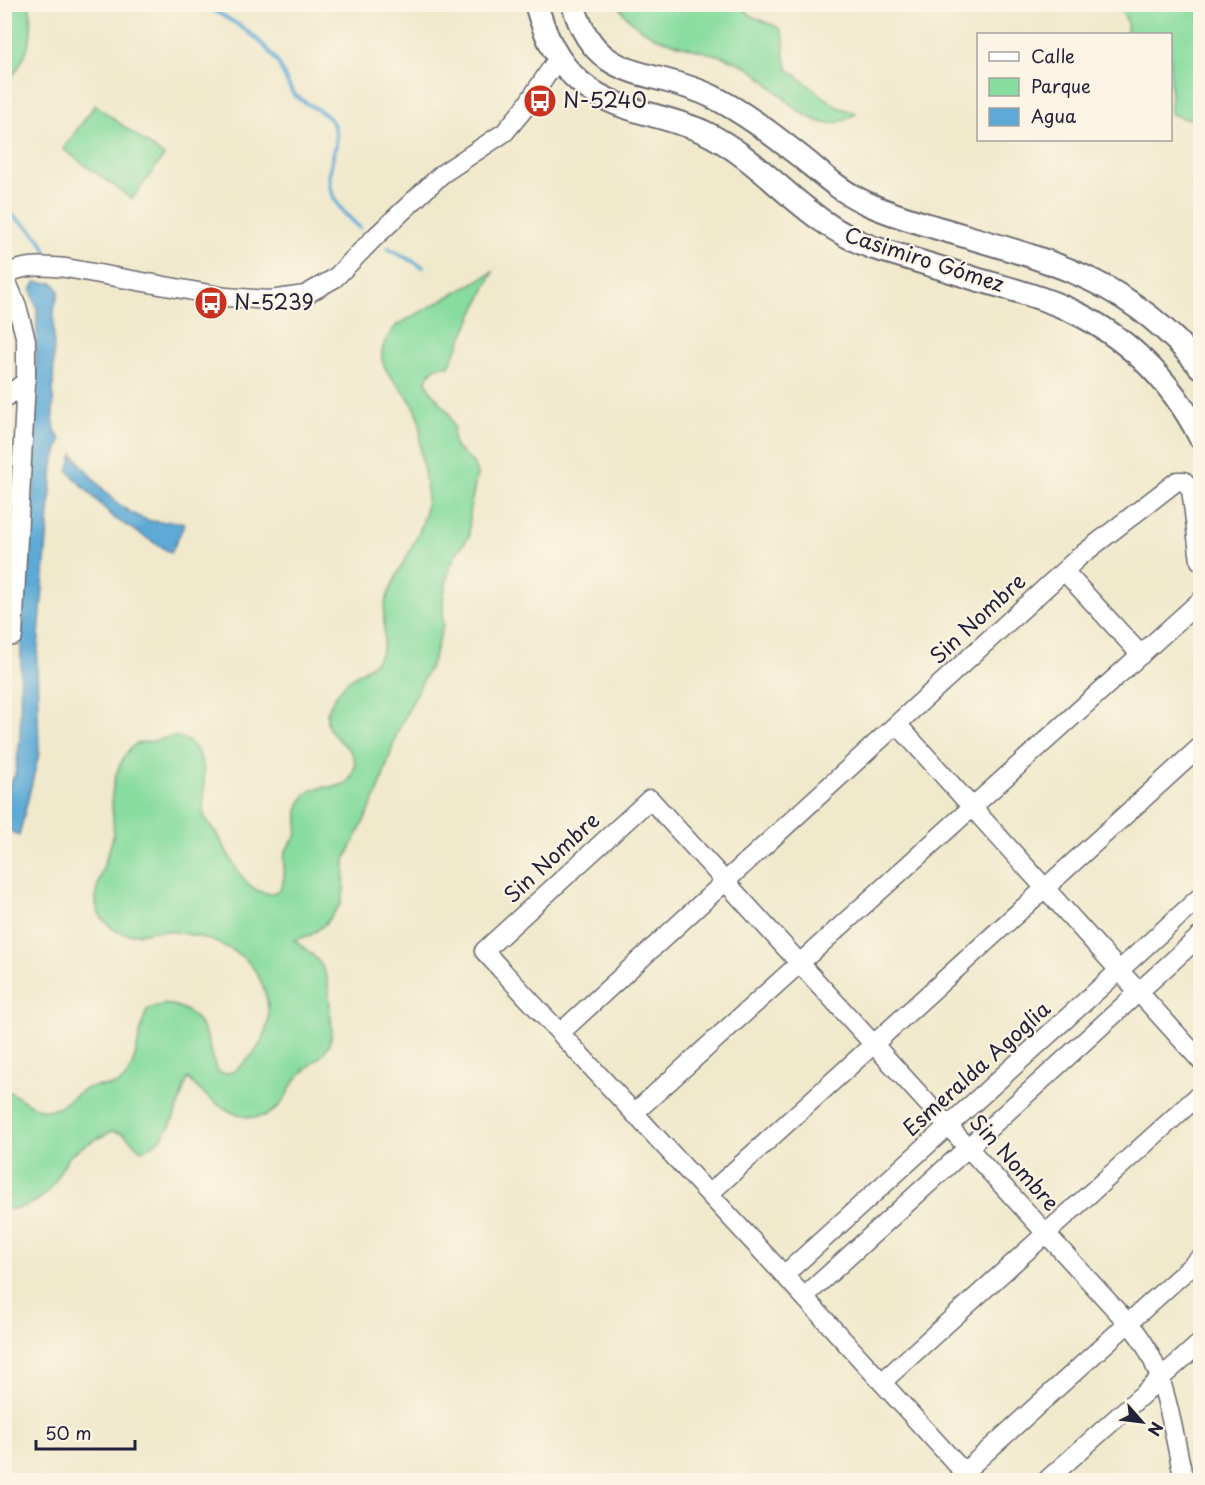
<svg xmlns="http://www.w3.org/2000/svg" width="1205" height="1485" viewBox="0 0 1205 1485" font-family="'Playpen Sans',sans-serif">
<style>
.green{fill:#87dc9f;stroke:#547f6d;stroke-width:1.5}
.water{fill:#5daad6;stroke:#406688;stroke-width:1.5}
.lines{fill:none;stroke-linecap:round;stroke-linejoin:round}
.stream{stroke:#5daad6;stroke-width:4}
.minor-casing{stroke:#6a686e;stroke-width:21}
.major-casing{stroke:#6a686e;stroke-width:26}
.minor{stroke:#fff;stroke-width:18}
.major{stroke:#fff;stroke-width:22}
.labels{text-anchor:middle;stroke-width:4.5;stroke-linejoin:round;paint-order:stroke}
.poi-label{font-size:21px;fill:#22223b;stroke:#fcf5e5;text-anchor:start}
.street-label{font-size:21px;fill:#22223b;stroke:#fcf5e5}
</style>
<rect width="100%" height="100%" fill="#fcf5e5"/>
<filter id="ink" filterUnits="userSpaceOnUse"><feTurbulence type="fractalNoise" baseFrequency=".0167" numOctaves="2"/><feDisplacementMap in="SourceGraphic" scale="12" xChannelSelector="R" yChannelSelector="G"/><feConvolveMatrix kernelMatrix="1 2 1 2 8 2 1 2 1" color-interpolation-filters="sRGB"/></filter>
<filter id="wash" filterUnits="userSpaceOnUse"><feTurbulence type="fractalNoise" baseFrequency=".008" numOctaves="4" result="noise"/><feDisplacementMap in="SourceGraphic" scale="24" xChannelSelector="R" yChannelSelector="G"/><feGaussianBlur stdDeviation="1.35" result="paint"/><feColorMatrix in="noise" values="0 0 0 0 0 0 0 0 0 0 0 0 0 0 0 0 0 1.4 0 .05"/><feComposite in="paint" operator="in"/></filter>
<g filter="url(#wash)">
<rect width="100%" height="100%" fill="#f0e9cc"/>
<g class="green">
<path d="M 5,4 L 29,5 C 37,35 25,63 5,85 Z"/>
<path d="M 618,5 L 745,5 L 744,9 L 752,16 L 780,28 L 784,39 L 784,54 L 788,69 L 837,107 L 856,113 C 845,122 833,127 818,121 C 794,113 773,85 752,70 C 710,43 647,53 618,5 Z"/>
<path d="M 1115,5 L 1200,5 L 1200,119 L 1183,118 L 1171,114 L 1170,34 L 1126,34 C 1130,22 1125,13 1115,5 Z"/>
<polygon points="95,105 164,156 132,199 63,149"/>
<path d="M 493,272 L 449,366 C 436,365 431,368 426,381 L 431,391 L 449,413 L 454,427 L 453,437 L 455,447 L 473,463 L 477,474 L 470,509 L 469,537 L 455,555 L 449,570 L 443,598 L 443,626 L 433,660 L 397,733 L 378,792 L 345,860 L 344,891 L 341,904 L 325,924 L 311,935 L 294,940 C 325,963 328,969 330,1008 C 331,1021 334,1032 329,1044 C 323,1059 308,1065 298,1077 C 290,1085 288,1096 281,1104 C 253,1137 208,1101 188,1078 C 176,1107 174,1140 141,1150 L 124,1134 L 112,1131 C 100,1138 80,1146 71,1155 C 62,1164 58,1178 51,1188 C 40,1202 22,1210 5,1209 L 5,1090 C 19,1095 30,1109 45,1110 C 62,1112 71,1095 85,1089 C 100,1082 116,1092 127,1076 C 139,1056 138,1031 147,1010 C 172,995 198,1013 207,1038 C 211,1051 211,1063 220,1073 C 231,1075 236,1070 244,1063 C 252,1056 261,1045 265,1034 C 274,1008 263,972 241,956 C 221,941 193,934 169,931 C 141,927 127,948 102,918 C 85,897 109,859 113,836 C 115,823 111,809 112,795 C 113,781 121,755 133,746 C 141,740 151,743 159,740 C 170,736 180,735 189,742 C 205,754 205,778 204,796 C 203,803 202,808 204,814 C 206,822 212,827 216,833 C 229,852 248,907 280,890 C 288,875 281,864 286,851 C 288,845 294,841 296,836 C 301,822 293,811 304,797 C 319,777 347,799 354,769 C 361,742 316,740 329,708 C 333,699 340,689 347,682 C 358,672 374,668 381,653 C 388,638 381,620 385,604 C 396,564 427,538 427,495 C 427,481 423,468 421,455 C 419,440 423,423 416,410 C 400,377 360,366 397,325 Z"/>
</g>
<g class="water">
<polygon points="35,282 54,283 59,291 54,309 53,418 56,433 61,440 53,465 37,661 39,754 19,836 5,828 5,792 15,775 20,739 21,640 34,483 37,309 31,290"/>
<path d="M 73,454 C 92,477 120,515 152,521 C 163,523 171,520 185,523 L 171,553 L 114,518 L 68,471 Z"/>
</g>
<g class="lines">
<g class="stream">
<path d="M 202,4 C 231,20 259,34 278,63 C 284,73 287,86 295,95 C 306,106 329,111 334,126 C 339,137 335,150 332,161 C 323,191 339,210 360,228"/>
<path d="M 4,211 C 20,220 40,233 46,251"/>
<polyline points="388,248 423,267"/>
</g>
</g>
</g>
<g filter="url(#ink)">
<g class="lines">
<g class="minor-casing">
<g id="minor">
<path d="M 4,275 C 25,264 43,266 66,268 L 226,297 L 270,300 L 305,295 L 335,278 L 374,238 L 442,174 L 505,132 L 524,109 L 558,58"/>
<polyline points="4,275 17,306 26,340 26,381 13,636 4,637"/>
<polyline points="4,399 26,381"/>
<polyline points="1064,571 1141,655"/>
<polyline points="897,724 1200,1060"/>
<polyline points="560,1033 1079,557 1177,481 1184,481 1191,489 1200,561"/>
<polyline points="634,1113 1200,601"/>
<polyline points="709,1194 1200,747"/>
<polyline points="784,1275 1200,897"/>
<polyline points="804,1297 1200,936"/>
<polyline points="882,1382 1200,1094"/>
<polyline points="963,1473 1200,1258"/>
<path d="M 971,1480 L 784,1275 L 484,951 L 650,799 L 1136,1332 C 1166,1370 1173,1433 1184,1480"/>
<polyline points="1047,1480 1200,1343"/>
</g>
</g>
<g class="major-casing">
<g id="major">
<path d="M 536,4 C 545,35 556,62 581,83 C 615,112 664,114 704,132 C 767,162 803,223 874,248 C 909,258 944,269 979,280 C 1007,288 1036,295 1063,307 C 1122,332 1171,379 1200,437"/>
<path d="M 573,4 C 596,85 650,67 711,96 C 744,112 773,135 801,157 C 821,173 840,191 864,202 C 888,214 915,221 941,229 C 1045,260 1128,277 1200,367"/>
</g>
</g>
<use href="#minor" class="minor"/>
<use href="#major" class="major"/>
</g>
</g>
<defs>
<g id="bus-disc" transform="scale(1.725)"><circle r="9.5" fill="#c8321e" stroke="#fcf5e5"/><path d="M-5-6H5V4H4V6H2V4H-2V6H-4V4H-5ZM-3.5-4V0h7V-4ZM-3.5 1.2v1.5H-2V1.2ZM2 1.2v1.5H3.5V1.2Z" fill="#fff"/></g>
</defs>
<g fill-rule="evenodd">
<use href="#bus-disc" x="540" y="101"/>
<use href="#bus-disc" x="211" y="303"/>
</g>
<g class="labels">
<g class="poi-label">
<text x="563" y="108">N-5240</text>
<text x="234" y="310">N-5239</text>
</g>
<g class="street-label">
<text transform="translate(924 260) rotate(18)" y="7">Casimiro Gómez</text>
<text transform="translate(978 619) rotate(-43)" y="7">Sin Nombre</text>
<text transform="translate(552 858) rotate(-43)" y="7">Sin Nombre</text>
<text transform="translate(977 1069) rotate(-42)" y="7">Esmeralda Agoglia</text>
<text transform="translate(1014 1163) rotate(48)" y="7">Sin Nombre</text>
</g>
</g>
<rect width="1205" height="1485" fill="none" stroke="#fcf5e5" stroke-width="24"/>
<rect x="977" y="33" width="195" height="108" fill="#fcf5e5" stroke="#a5a1a1" stroke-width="1.5"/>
<rect x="989" y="52" width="30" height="9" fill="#ffffff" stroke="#a5a1a1" stroke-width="1.5"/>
<text x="1031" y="63" font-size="18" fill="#22223b">Calle</text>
<rect x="989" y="78" width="30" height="18" fill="#87dc9f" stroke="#a5a1a1" stroke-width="1.5"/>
<text x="1031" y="93" font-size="18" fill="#22223b">Parque</text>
<rect x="989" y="108" width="30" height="18" fill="#5daad6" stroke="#a5a1a1" stroke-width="1.5"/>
<text x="1031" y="123" font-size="18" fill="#22223b">Agua</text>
<g transform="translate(1142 1422) rotate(118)" stroke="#fcf5e5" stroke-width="4.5" paint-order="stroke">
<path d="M0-4.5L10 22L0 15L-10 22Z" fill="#22223b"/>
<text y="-9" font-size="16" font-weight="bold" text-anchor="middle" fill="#22223b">N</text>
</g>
<path d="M36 1440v9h99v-9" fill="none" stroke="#22223b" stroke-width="3"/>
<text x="45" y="1440" font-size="18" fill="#22223b" stroke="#fcf5e5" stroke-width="4.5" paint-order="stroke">50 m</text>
</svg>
